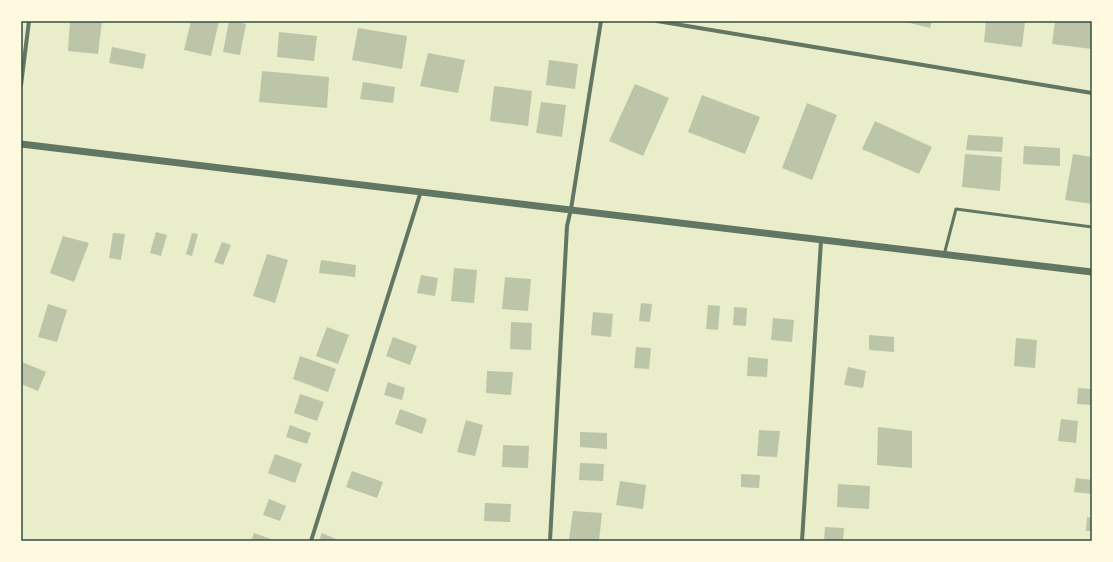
<svg xmlns="http://www.w3.org/2000/svg" width="1113" height="562" viewBox="0 0 1113 562" font-family="'Source Serif 4',serif">
<style>
.building{fill:#bcc5a7}
.lines{fill:none;stroke-linecap:round;stroke-linejoin:round}
.service{stroke:#617663;stroke-width:3}
.minor{stroke:#617663;stroke-width:4}
.tertiary{stroke:#617663;stroke-width:7}
.neatline{fill:none;stroke:#344e41;stroke-width:1.5}
</style>
<rect width="100%" height="100%" fill="#e9edc9"/>
<g class="building">
<polygon points="70,21 102,21 98,54 68,51"/>
<polygon points="191,21 219,21 211,56 184,50"/>
<polygon points="229,21 234,21 246,24 240,55 223,52"/>
<polygon points="902,21 932,21 930,28"/>
<polygon points="986,21 1025,21 1022,47 984,42"/>
<polygon points="1055,21 1092,21 1092,49 1052,44"/>
<polygon points="358,28 407,36 402,69 352,60"/>
<polygon points="279,32 317,36 314,61 277,57"/>
<polygon points="112,47 146,54 143,69 109,63"/>
<polygon points="428,53 465,60 458,93 420,86"/>
<polygon points="549,60 578,64 575,89 546,85"/>
<polygon points="262,71 329,77 327,108 259,102"/>
<polygon points="363,82 395,87 393,103 360,99"/>
<polygon points="635,84 669,98 643,156 609,141"/>
<polygon points="494,86 532,91 528,126 490,121"/>
<polygon points="702,95 760,117 745,154 688,132"/>
<polygon points="541,102 566,105 562,137 536,133"/>
<polygon points="807,103 837,115 812,180 782,168"/>
<polygon points="875,121 932,147 919,174 862,149"/>
<polygon points="968,135 1003,137 1002,152 966,150"/>
<polygon points="1024,146 1060,148 1060,166 1023,164"/>
<polygon points="965,154 1002,157 1000,191 962,187"/>
<polygon points="1073,154 1092,157 1092,204 1065,200"/>
<polygon points="156,232 167,235 161,256 150,253"/>
<polygon points="113,233 125,234 121,260 109,258"/>
<polygon points="192,233 198,234 192,256 186,254"/>
<polygon points="63,236 89,243 74,282 50,273"/>
<polygon points="222,242 231,245 223,265 214,262"/>
<polygon points="267,254 288,260 275,303 253,296"/>
<polygon points="321,260 356,265 355,277 319,273"/>
<polygon points="454,268 477,270 474,303 451,301"/>
<polygon points="421,275 438,278 435,296 417,293"/>
<polygon points="505,277 531,279 528,311 502,309"/>
<polygon points="641,303 652,304 650,322 639,321"/>
<polygon points="48,304 67,310 57,342 38,337"/>
<polygon points="708,305 720,306 718,330 706,329"/>
<polygon points="734,307 747,308 746,326 733,325"/>
<polygon points="593,312 613,314 611,337 591,335"/>
<polygon points="773,318 794,320 792,342 771,340"/>
<polygon points="511,322 532,323 531,350 510,349"/>
<polygon points="327,327 349,335 338,364 316,356"/>
<polygon points="869,335 894,337 894,352 869,350"/>
<polygon points="393,337 417,346 410,365 386,356"/>
<polygon points="1016,338 1037,340 1035,368 1014,366"/>
<polygon points="636,347 651,348 649,369 634,368"/>
<polygon points="300,356 336,369 328,392 293,379"/>
<polygon points="748,357 768,359 767,377 747,376"/>
<polygon points="22,362 46,372 38,391 21,384 21,365"/>
<polygon points="848,367 866,371 863,388 844,385"/>
<polygon points="487,371 513,372 511,395 486,393"/>
<polygon points="388,382 405,388 402,400 384,395"/>
<polygon points="1078,388 1092,389 1092,405 1077,404"/>
<polygon points="300,394 324,402 317,421 294,413"/>
<polygon points="400,409 427,419 422,434 395,424"/>
<polygon points="1061,419 1078,421 1076,443 1058,441"/>
<polygon points="466,420 483,425 475,456 457,452"/>
<polygon points="290,425 311,433 307,444 286,437"/>
<polygon points="878,427 912,431 912,468 877,465"/>
<polygon points="759,430 780,431 777,457 757,456"/>
<polygon points="580,432 607,433 607,449 580,447"/>
<polygon points="503,445 529,446 528,468 502,467"/>
<polygon points="275,454 302,464 295,483 268,473"/>
<polygon points="580,463 604,464 603,481 579,480"/>
<polygon points="352,471 383,482 377,498 346,487"/>
<polygon points="741,474 760,475 759,488 741,487"/>
<polygon points="1076,478 1092,480 1092,494 1074,492"/>
<polygon points="620,481 646,485 643,509 616,505"/>
<polygon points="838,484 870,486 869,509 837,507"/>
<polygon points="269,499 286,506 280,521 263,515"/>
<polygon points="485,503 511,504 510,522 484,521"/>
<polygon points="573,511 602,513 599,541 569,540"/>
<polygon points="1087,517 1092,518 1092,531 1086,531"/>
<polygon points="825,527 844,528 843,541 824,541"/>
<polygon points="254,533 271,539 270,541 251,541"/>
<polygon points="322,533 338,540 337,541 319,540"/>
</g>
<g class="lines">
<polyline class="service" points="944,255 956,209 1092,227"/>
<g class="minor">
<polyline points="657,21 1092,93"/>
<polyline points="21,85 29,21"/>
<polyline points="311,541 421,191"/>
<polyline points="550,541 567,226 571,209 601,21"/>
<polyline points="802,541 821,241"/>
</g>
<path class="tertiary" d="M 21,144 C 378,186 735,231 1092,272"/>
</g>
<rect width="1113" height="562" fill="none" stroke="#fefae0" stroke-width="44"/>
<rect x="22" y="22" width="1069" height="518" class="neatline"/>
</svg>
